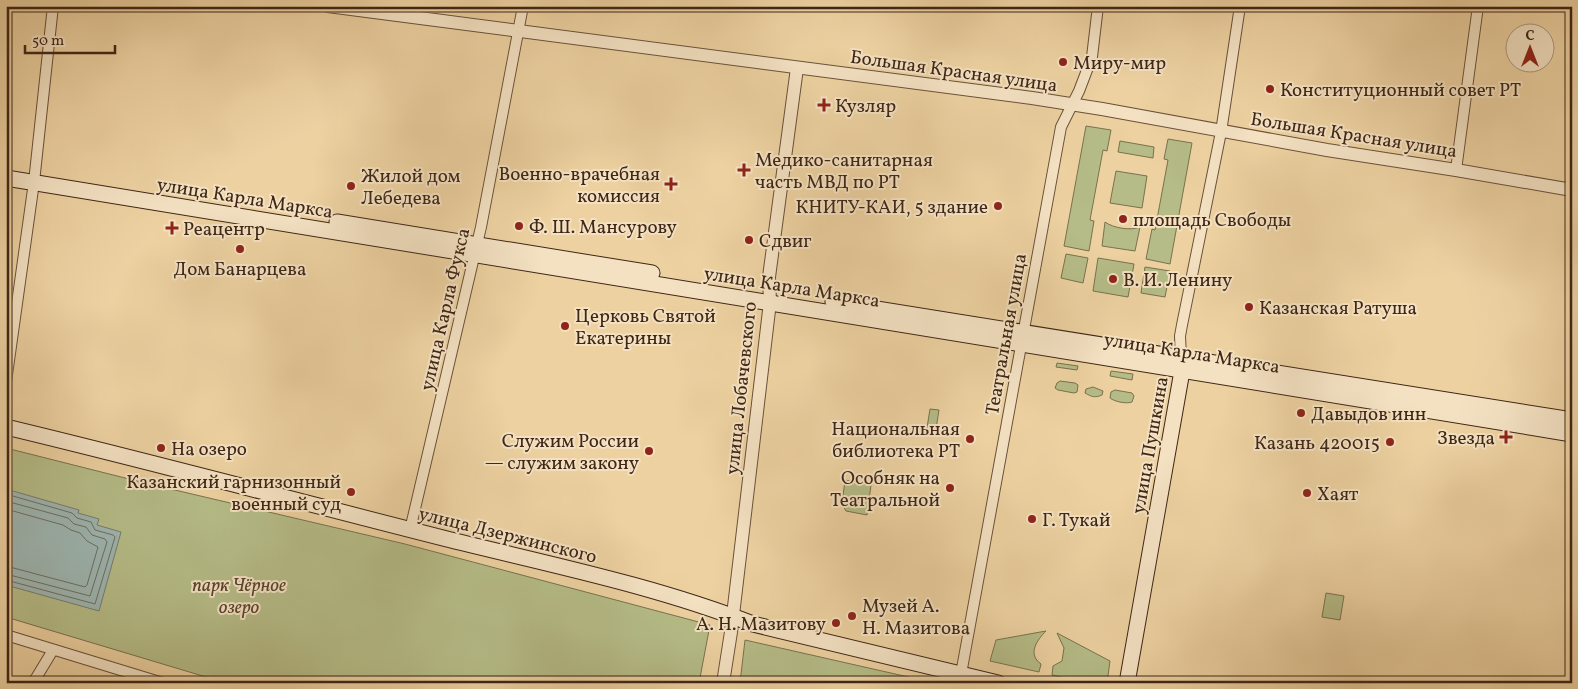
<svg xmlns="http://www.w3.org/2000/svg" width="1578" height="689" viewBox="0 0 1578 689" font-family="Vollkorn,serif">
<style>
.green{fill:#b5bc87;stroke:#7a714e}
.water{fill:#9db5b0;stroke:#777c72}
.lines{fill:none;stroke-linecap:round;stroke-linejoin:round}
.shore{stroke:#6e6e63;stroke-width:1}
.minor-casing{stroke:#6a5139;stroke-width:12}
.tertiary-casing{stroke:#6a5139;stroke-width:14}
.secondary-casing{stroke:#3f2616;stroke-width:17}
.minor{stroke:#f3e1c2;stroke-width:10}
.tertiary{stroke:#f3e1c2;stroke-width:12}
.secondary{stroke:#f3e1c2;stroke-width:15}
.poi-dot{fill:#8f2418;stroke:#f3e1c2;stroke-width:2}
.labels{text-anchor:middle;stroke-width:4;stroke-linejoin:round;paint-order:stroke}
.poi-label{font-size:19px;fill:#3f2616;stroke:#f3e1c2;text-anchor:start}
.street-label{font-size:19px;fill:#3f2616;stroke:#f3e1c2}
.park-label{font-size:19px;font-style:italic;fill:#57442d;stroke:#f3e1c2}
</style>
<rect width="100%" height="100%" fill="#edd1a1"/>
<filter id="stains"><feTurbulence type="fractalNoise" baseFrequency=".004" numOctaves="4"/><feColorMatrix values="0 0 0 0 .2 0 0 0 0 .09 0 0 0 0 .02 0 0 0 .5 -.17"/></filter>
<radialGradient id="worn" r=".72"><stop offset=".6" stop-color="#630" stop-opacity="0"/><stop offset="1" stop-color="#630" stop-opacity=".3"/></radialGradient>
<g class="green">
<polygon points="1086,126 1111,130 1107,151 1103,150 1090,220 1094,221 1089,251 1064,246"/>
<polygon points="1168,139 1192,143 1170,264 1146,259 1152,229 1155,230 1168,160 1164,159"/>
<polygon points="1120,141 1154,147 1153,158 1118,152"/>
<polygon points="1116,171 1147,176 1142,208 1110,203"/>
<path d="M 1105,222 C 1113,228 1131,231 1140,227 L 1135,251 L 1102,246 Z"/>
<polygon points="1066,254 1088,258 1083,283 1061,278"/>
<polygon points="1098,258 1134,264 1128,297 1093,291"/>
<polygon points="1145,267 1170,271 1165,297 1141,293"/>
<polygon points="1057,363 1078,366 1077,370 1056,367"/>
<polygon points="1111,371 1133,374 1132,380 1110,376"/>
<polygon points="1060,381 1075,383 1078,385 1077,392 1074,393 1058,390 1055,388 1057,383"/>
<path d="M 1093,387 L 1103,391 L 1102,395 C 1095,398 1092,397 1085,393 L 1086,389 Z"/>
<path d="M 1115,390 L 1132,393 L 1134,396 L 1132,402 C 1127,404 1115,402 1110,398 L 1111,392 Z"/>
<polygon points="930,409 939,410 935,435 926,434"/>
<polygon points="6,448 145,483 405,544 710,625 699,683 226,683 6,617"/>
<polygon points="845,480 871,485 867,515 846,511 842,504"/>
<polygon points="1326,593 1344,596 1340,620 1322,617"/>
<path d="M 1046,631 C 1037,640 1027,654 1041,664 L 1039,672 L 990,661 L 996,640 Z"/>
<polygon points="1057,633 1110,661 1107,683 1087,683 1052,675 1053,666 1062,661 1064,648"/>
<polygon points="745,640 935,683 740,683"/>
</g>
<polygon class="water" points="6,489 79,510 78,513 99,519 97,525 121,532 99,611 6,585"/>
<g class="lines">
<g class="shore">
<polyline points="6,494 72,513 77,518 91,522 95,530 113,535 115,537 95,604 6,580"/>
<polyline points="6,501 68,518 74,524 86,527 92,535 105,539 107,542 90,596 6,574"/>
<polyline points="6,509 63,525 71,530 80,533 87,541 98,547 87,585 85,587 6,566"/>
</g>
<g class="minor-casing">
<g id="minor">
<polyline points="1456,170 1478,6"/>
<polyline points="1181,357 1180,336 1182,325 1221,132 1240,6"/>
<polyline points="6,382 34,182 53,6"/>
<polyline points="410,530 481,227 523,6"/>
<polyline points="6,635 163,683"/>
<polyline points="961,674 1061,127 1079,91 1092,57 1098,6"/>
<polyline points="33,683 53,650"/>
</g>
</g>
<g class="tertiary-casing">
<g id="tertiary">
<polyline points="328,6 1032,98 1102,109 1327,150 1456,170 1572,190"/>
<polyline points="723,683 731,632 770,302 769,277 797,68"/>
</g>
</g>
<g class="secondary-casing">
<g id="secondary">
<polyline points="6,178 1572,434"/>
<polyline points="337,222 652,273"/>
<polyline points="833,302 1572,420"/>
<path d="M 6,427 C 152,462 297,501 443,538 C 547,564 653,585 753,624 L 998,683"/>
<polyline points="1127,683 1182,371 1182,361"/>
</g>
</g>
<use href="#minor" class="minor"/>
<use href="#tertiary" class="tertiary"/>
<use href="#secondary" class="secondary"/>
</g>
<g class="poi-dot">
<circle cx="1063" cy="62" r="5"/>
<circle cx="1270" cy="89" r="5"/>
<path d="M821.5 97.5h5v5h5v5h-5v5h-5v-5h-5v-5h5z"/>
<path d="M741.5 162.5h5v5h5v5h-5v5h-5v-5h-5v-5h5z"/>
<path d="M668.5 176.5h5v5h5v5h-5v5h-5v-5h-5v-5h5z"/>
<circle cx="351" cy="186" r="5"/>
<circle cx="998" cy="206" r="5"/>
<circle cx="1123" cy="219" r="5"/>
<circle cx="519" cy="226" r="5"/>
<path d="M169.5 220.5h5v5h5v5h-5v5h-5v-5h-5v-5h5z"/>
<circle cx="749" cy="240" r="5"/>
<circle cx="240" cy="249" r="5"/>
<circle cx="1113" cy="279" r="5"/>
<circle cx="1249" cy="307" r="5"/>
<circle cx="565" cy="326" r="5"/>
<circle cx="1301" cy="413" r="5"/>
<path d="M1503.5 429.5h5v5h5v5h-5v5h-5v-5h-5v-5h5z"/>
<circle cx="970" cy="439" r="5"/>
<circle cx="1390" cy="442" r="5"/>
<circle cx="161" cy="448" r="5"/>
<circle cx="649" cy="451" r="5"/>
<circle cx="950" cy="488" r="5"/>
<circle cx="351" cy="492" r="5"/>
<circle cx="1307" cy="493" r="5"/>
<circle cx="1032" cy="519" r="5"/>
<circle cx="852" cy="616" r="5"/>
<circle cx="836" cy="623" r="5"/>
</g>
<g class="labels">
<g class="poi-label">
<text x="1073" y="69">Миру-мир</text>
<text x="1280" y="96">Конституционный совет РТ</text>
<text x="835" y="112">Кузляр</text>
<text x="755" y="166">Медико-санитарная<tspan x="755" dy="22">часть МВД по РТ</tspan></text>
<text x="660" y="180" text-anchor="end">Военно-врачебная<tspan x="660" dy="22">комиссия</tspan></text>
<text x="361" y="182">Жилой дом<tspan x="361" dy="22">Лебедева</tspan></text>
<text x="988" y="213" text-anchor="end">КНИТУ-КАИ, 5 здание</text>
<text x="1133" y="226">площадь Свободы</text>
<text x="529" y="233">Ф. Ш. Мансурову</text>
<text x="183" y="235">Реацентр</text>
<text x="759" y="247">Сдвиг</text>
<text x="240" y="275" text-anchor="middle">Дом Банарцева</text>
<text x="1123" y="286">В. И. Ленину</text>
<text x="1259" y="314">Казанская Ратуша</text>
<text x="575" y="322">Церковь Святой<tspan x="575" dy="22">Екатерины</tspan></text>
<text x="1311" y="420">Давыдов инн</text>
<text x="960" y="435" text-anchor="end">Национальная<tspan x="960" dy="22">библиотека РТ</tspan></text>
<text x="1495" y="444" text-anchor="end">Звезда</text>
<text x="639" y="447" text-anchor="end">Служим России<tspan x="639" dy="22">— служим закону</tspan></text>
<text x="1380" y="449" text-anchor="end">Казань 420015</text>
<text x="171" y="455">На озеро</text>
<text x="940" y="484" text-anchor="end">Особняк на<tspan x="940" dy="22">Театральной</tspan></text>
<text x="341" y="488" text-anchor="end">Казанский гарнизонный<tspan x="341" dy="22">военный суд</tspan></text>
<text x="1317" y="500">Хаят</text>
<text x="1042" y="526">Г. Тукай</text>
<text x="862" y="612">Музей А.<tspan x="862" dy="22">Н. Мазитова</tspan></text>
<text x="826" y="630" text-anchor="end">А. Н. Мазитову</text>
</g>
<g class="street-label">
<text transform="translate(954 70) rotate(8)" y="7">Большая Красная улица</text>
<text transform="translate(1354 134) rotate(9)" y="7">Большая Красная улица</text>
<text transform="translate(245 197) rotate(9)" y="7">улица Карла Маркса</text>
<text transform="translate(792 286) rotate(9)" y="7">улица Карла Маркса</text>
<text transform="translate(444 309) rotate(-77)" y="7">улица Карла Фукса</text>
<text transform="translate(1005 334) rotate(-80)" y="7">Театральная улица</text>
<text transform="translate(1192 352) rotate(9)" y="7">улица Карла Маркса</text>
<text transform="translate(740 388) rotate(-84)" y="7">улица Лобачевского</text>
<text transform="translate(1149 445) rotate(-80)" y="7">улица Пушкина</text>
<text transform="translate(508 534) rotate(14)" y="7">улица Дзержинского</text>
</g>
<g class="park-label">
<text x="239" y="591">парк Чёрное<tspan x="239" dy="22">озеро</tspan></text>
</g>
</g>
<rect width="1578" height="689" fill="none" stroke="#edd1a1" stroke-width="25"/>
<rect x="8" y="8" width="1563" height="674" fill="none" stroke="#3f2616" stroke-width="2.5"/>
<rect x="12" y="12" width="1553" height="664" fill="none" stroke="#3f2616"/>
<g transform="translate(1530 48)"><circle r="24" fill="#f3e1c2" stroke="#ab967d"/>
<path d="M0-4L9 19L0 12L-9 19Z" fill="#8f2418"/>
<text y="-8" font-size="14" font-weight="bold" text-anchor="middle" fill="#3f2616">С</text>
</g>
<path d="M25 45v8h90v-8" fill="none" stroke="#3f2616" stroke-width="2.5"/>
<text x="32" y="45" font-size="15" fill="#3f2616" stroke="#f3e1c2" stroke-width="4" paint-order="stroke">50 m</text>
<rect width="100%" height="100%" filter="url(#stains)"/>
<rect width="100%" height="100%" fill="url(#worn)"/>
</svg>
